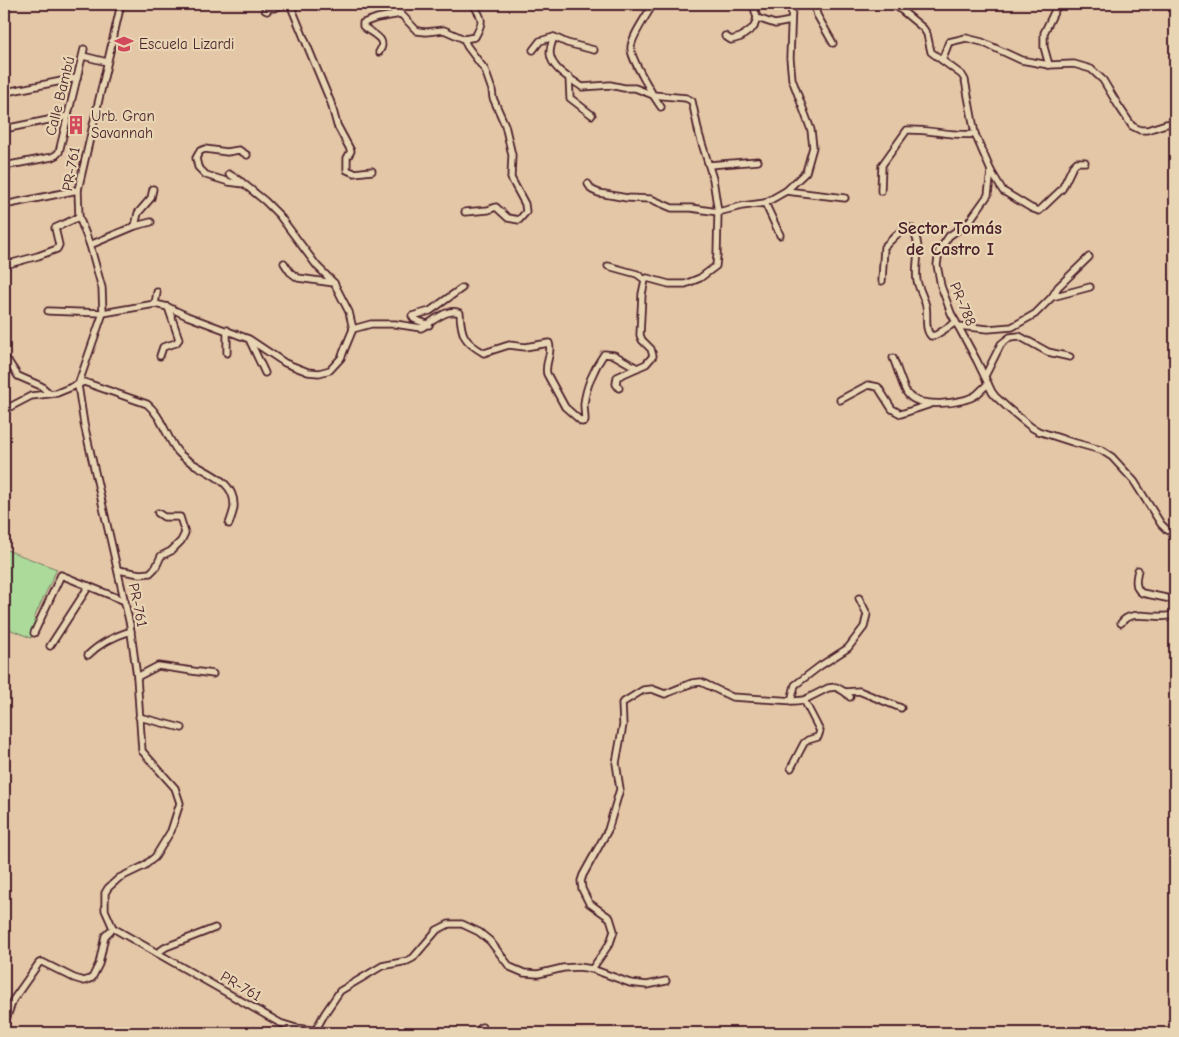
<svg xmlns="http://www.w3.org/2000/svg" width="1179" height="1037" viewBox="0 0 1179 1037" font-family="'Comic Neue',sans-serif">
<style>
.green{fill:#abda9a;stroke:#7a7c62}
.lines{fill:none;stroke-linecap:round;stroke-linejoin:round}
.minor-casing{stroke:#4a1f2b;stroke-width:9}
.minor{stroke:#e8d5b3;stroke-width:5.5}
.labels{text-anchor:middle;stroke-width:4.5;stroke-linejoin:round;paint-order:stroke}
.poi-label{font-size:15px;fill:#4a1f2b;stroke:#e8d5b3;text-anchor:start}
.street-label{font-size:15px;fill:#4a1f2b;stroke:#e8d5b3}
.quarter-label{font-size:18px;font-weight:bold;fill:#4a1f2b;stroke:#e8d5b3}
</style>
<rect width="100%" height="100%" fill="#e4c7a7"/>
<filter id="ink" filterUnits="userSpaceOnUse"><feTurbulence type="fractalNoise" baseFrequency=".02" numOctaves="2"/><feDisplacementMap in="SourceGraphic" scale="10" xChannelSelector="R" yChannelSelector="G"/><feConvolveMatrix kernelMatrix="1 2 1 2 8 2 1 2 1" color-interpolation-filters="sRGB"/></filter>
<g filter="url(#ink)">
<polygon class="green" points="4,549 57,569 34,618 38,621 31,638 4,627"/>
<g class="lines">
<g class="minor-casing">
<g id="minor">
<polyline points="121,4 78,190 79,217 90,245 102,288 103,313 78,385 84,424 130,625 137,677 142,751 175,788 180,803 171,831 155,857 144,866 119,878 108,888 105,893 105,910 113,928 280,1023 296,1028 338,1033"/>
<polyline points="290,4 331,103 337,125 351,151 347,158 347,170 354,173 372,171"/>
<path d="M 378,4 L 401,14 L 417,31 L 426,32 L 444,30 L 464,39 L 475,37 C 484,21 483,19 473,4"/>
<polyline points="753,4 757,18 775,24 791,21"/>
<polyline points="814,4 817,15 833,43"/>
<polyline points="894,4 923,28 927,34 931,52 962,75 965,80 975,134 991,171 988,195 968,223 949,236 939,251 937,265 941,286 951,313 977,361 992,392 995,396 1009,409 1031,427 1038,431 1072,442 1101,450 1112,457 1134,481 1161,524 1166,529 1175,534"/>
<polyline points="267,11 265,10 266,8 274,8 284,4"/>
<polyline points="725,36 731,40 741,37 754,27 757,18"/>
<path d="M 554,37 C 552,42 550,48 550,53 C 551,69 570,78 582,87 L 610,85 L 624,88 L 635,88 L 653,95 L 661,107"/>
<polyline points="464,39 467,46 485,70 492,90 493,98 505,125 512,155 511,178 525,204 526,212 519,220 508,218 496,207 488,210 465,212"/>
<polyline points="533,50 540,41 554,37 567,43 594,50"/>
<path d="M 379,52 C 389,38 371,34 363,26 L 363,23 L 377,18 L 401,14"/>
<polyline points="83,56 107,62"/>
<polyline points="942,60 949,42 966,38 982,42 1021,60 1049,65 1074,64 1091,69 1103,80 1118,105 1132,126 1140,130 1147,130 1166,124 1175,123"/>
<polyline points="1049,65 1044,47 1044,33 1058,4"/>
<polyline points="569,77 570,98 592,115"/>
<polyline points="11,91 77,78"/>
<polyline points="4,129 68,116"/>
<polyline points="247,155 239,150 227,152 205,149 200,151 196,158 198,167 206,175 229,182 244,184 265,201 279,215 317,266 334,283 349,312 353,329"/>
<polyline points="709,165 758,161"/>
<polyline points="4,166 52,157 56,155 59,152 84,49"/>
<polyline points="991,171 1003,191 1031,208 1039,211 1062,189 1073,166 1077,162 1085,162"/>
<polyline points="229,174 242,182"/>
<polyline points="588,184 592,190 599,193 627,198 651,199 672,208 691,208 718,212 742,206 765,203 786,191 845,198"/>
<polyline points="786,191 806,172 813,147 811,130 792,79 790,58 792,4"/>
<path d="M 881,191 L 882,165 L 907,130 C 931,129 952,137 975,134"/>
<polyline points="765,203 780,235"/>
<polyline points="4,205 78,190"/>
<polyline points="135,226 138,213 151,198 153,189"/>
<polyline points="90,245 135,226 151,222"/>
<polyline points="284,263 290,272 298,278 334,283"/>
<polyline points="5,265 38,256 57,249 59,245 55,228 79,217"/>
<polyline points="608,266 637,274 645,280"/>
<path d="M 882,281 L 884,247 C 892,240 900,228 911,228 C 924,246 914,261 917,281 C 919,289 924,298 926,306 C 928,316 924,329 931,336 L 936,335 L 956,322"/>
<polyline points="1052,297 1058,287 1089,257"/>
<polyline points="155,304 157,292"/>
<path d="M 48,311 L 103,313 L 155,304 L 168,307 L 187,316 L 249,339 L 285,363 L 308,372 L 319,373 L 330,370 L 341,358 L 353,329 L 371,324 L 395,324 L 421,328 C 433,322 447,307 460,313 C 461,335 464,342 484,353 L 509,345 L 525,347 L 549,343 C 553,354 544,363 547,374 L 565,407 L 582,422 L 585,421 C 585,415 584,409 584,404 C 586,387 594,368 604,354 L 614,355 L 637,368 L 646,364 L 653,356 L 651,349 L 642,340 L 640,335 L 642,294 L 645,280 L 647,278 L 669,284 L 685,284 L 700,278 L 716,266 L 717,255 L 718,212 L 713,179 L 699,134 L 692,101 L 686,98 L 653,95 C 648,85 631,59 631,49 C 630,38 648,14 653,4"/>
<polyline points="429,325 414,319 412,316 430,311 462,288"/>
<polyline points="958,326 988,329 1012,327 1035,314 1052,297 1090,287"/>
<polyline points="227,330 227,353"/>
<polyline points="250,341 265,373"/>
<polyline points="160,356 163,347 176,343 179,339 168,307"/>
<path d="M 893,358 C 897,367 902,385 907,393 C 917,409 963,404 976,395 C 980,392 984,387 988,384"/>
<polyline points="4,360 8,361 18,376 41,386 49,393"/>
<polyline points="985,376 1001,344 1010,337 1019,336 1048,352 1070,357"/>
<polyline points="619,388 616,384 617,377 637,368"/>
<polyline points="840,400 868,385 878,387 892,409 901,414 931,404"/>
<path d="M 4,410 L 31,396 L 57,393 L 84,382 L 147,404 C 162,416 166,437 178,452 C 194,471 235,475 234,506 C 234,511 231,518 229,524"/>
<polyline points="118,570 140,574 150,573 156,567 161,556 171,551 181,541 185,533 180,517 164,517 158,513"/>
<path d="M 1138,570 C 1136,578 1134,588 1142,593 L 1171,599 L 1175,598"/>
<path d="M 1121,623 C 1132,607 1159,622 1175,614"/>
<polyline points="34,633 61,575 125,601"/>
<polyline points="50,646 89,586"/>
<path d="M 88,655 C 100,643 115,636 131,631"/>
<polyline points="137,677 158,666 213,674"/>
<polyline points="845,692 859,691 901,708"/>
<polyline points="791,701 795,685 820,666 848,648 864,627 867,614 859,598"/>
<polyline points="139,717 182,728"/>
<polyline points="791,768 804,743 808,740 818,737 820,731 804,700"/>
<polyline points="157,953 166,947 215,928"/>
<polyline points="592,969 610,943 614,931 610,918 589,903 582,889 581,881 583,875 608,830 620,789 616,763 623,725 622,703 643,690 652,689 665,694 692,683 701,682 732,697 795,701 804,700 828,688 836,687 845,692 850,697"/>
<polyline points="4,1025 13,1000 39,963 42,962 74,978 84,981 92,978 99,964 105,936 113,928"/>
<polyline points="314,1033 325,1013 340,991 382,966 407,961 413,958 437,930 449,924 462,924 479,932 490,941 510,967 524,973 538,974 563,968 579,967 592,969 630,983 647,985 666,981"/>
<polyline points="476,1033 482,1027"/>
</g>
</g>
<use href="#minor" class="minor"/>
</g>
</g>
<defs>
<g id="school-bare" transform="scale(1.5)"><path d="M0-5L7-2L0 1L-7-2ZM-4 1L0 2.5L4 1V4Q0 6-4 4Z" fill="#d1495b" stroke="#e8d5b3" stroke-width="2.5" paint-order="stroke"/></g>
<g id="building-bare" transform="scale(1.5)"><path d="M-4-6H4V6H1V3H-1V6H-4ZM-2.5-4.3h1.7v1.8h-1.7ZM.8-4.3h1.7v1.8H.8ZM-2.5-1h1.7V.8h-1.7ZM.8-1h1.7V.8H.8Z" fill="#d1495b" stroke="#e8d5b3" stroke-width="2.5" paint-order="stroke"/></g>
</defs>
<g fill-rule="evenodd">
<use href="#school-bare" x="124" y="44"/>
<use href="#building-bare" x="76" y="125"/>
</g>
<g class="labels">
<g class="poi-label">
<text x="139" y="49">Escuela Lizardi</text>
<text x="91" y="121">Urb. Gran<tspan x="91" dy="17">Savannah</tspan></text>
</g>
<g class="street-label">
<text transform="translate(60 96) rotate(-76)" y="5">Calle Bambú</text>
<text transform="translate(71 169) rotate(-80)" y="5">PR-761</text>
<text transform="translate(963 304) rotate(67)" y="5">PR-788</text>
<text transform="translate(138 605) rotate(78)" y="5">PR-761</text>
<text transform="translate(241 986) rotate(30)" y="5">PR-761</text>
</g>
<g class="quarter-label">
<text x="950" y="234">Sector Tomás<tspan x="950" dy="21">de Castro I</tspan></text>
</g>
</g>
<rect width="1179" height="1037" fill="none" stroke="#e8d5b3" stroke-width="20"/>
<rect x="10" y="10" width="1159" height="1017" fill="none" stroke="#4a1f2b" stroke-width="2" filter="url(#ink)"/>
</svg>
